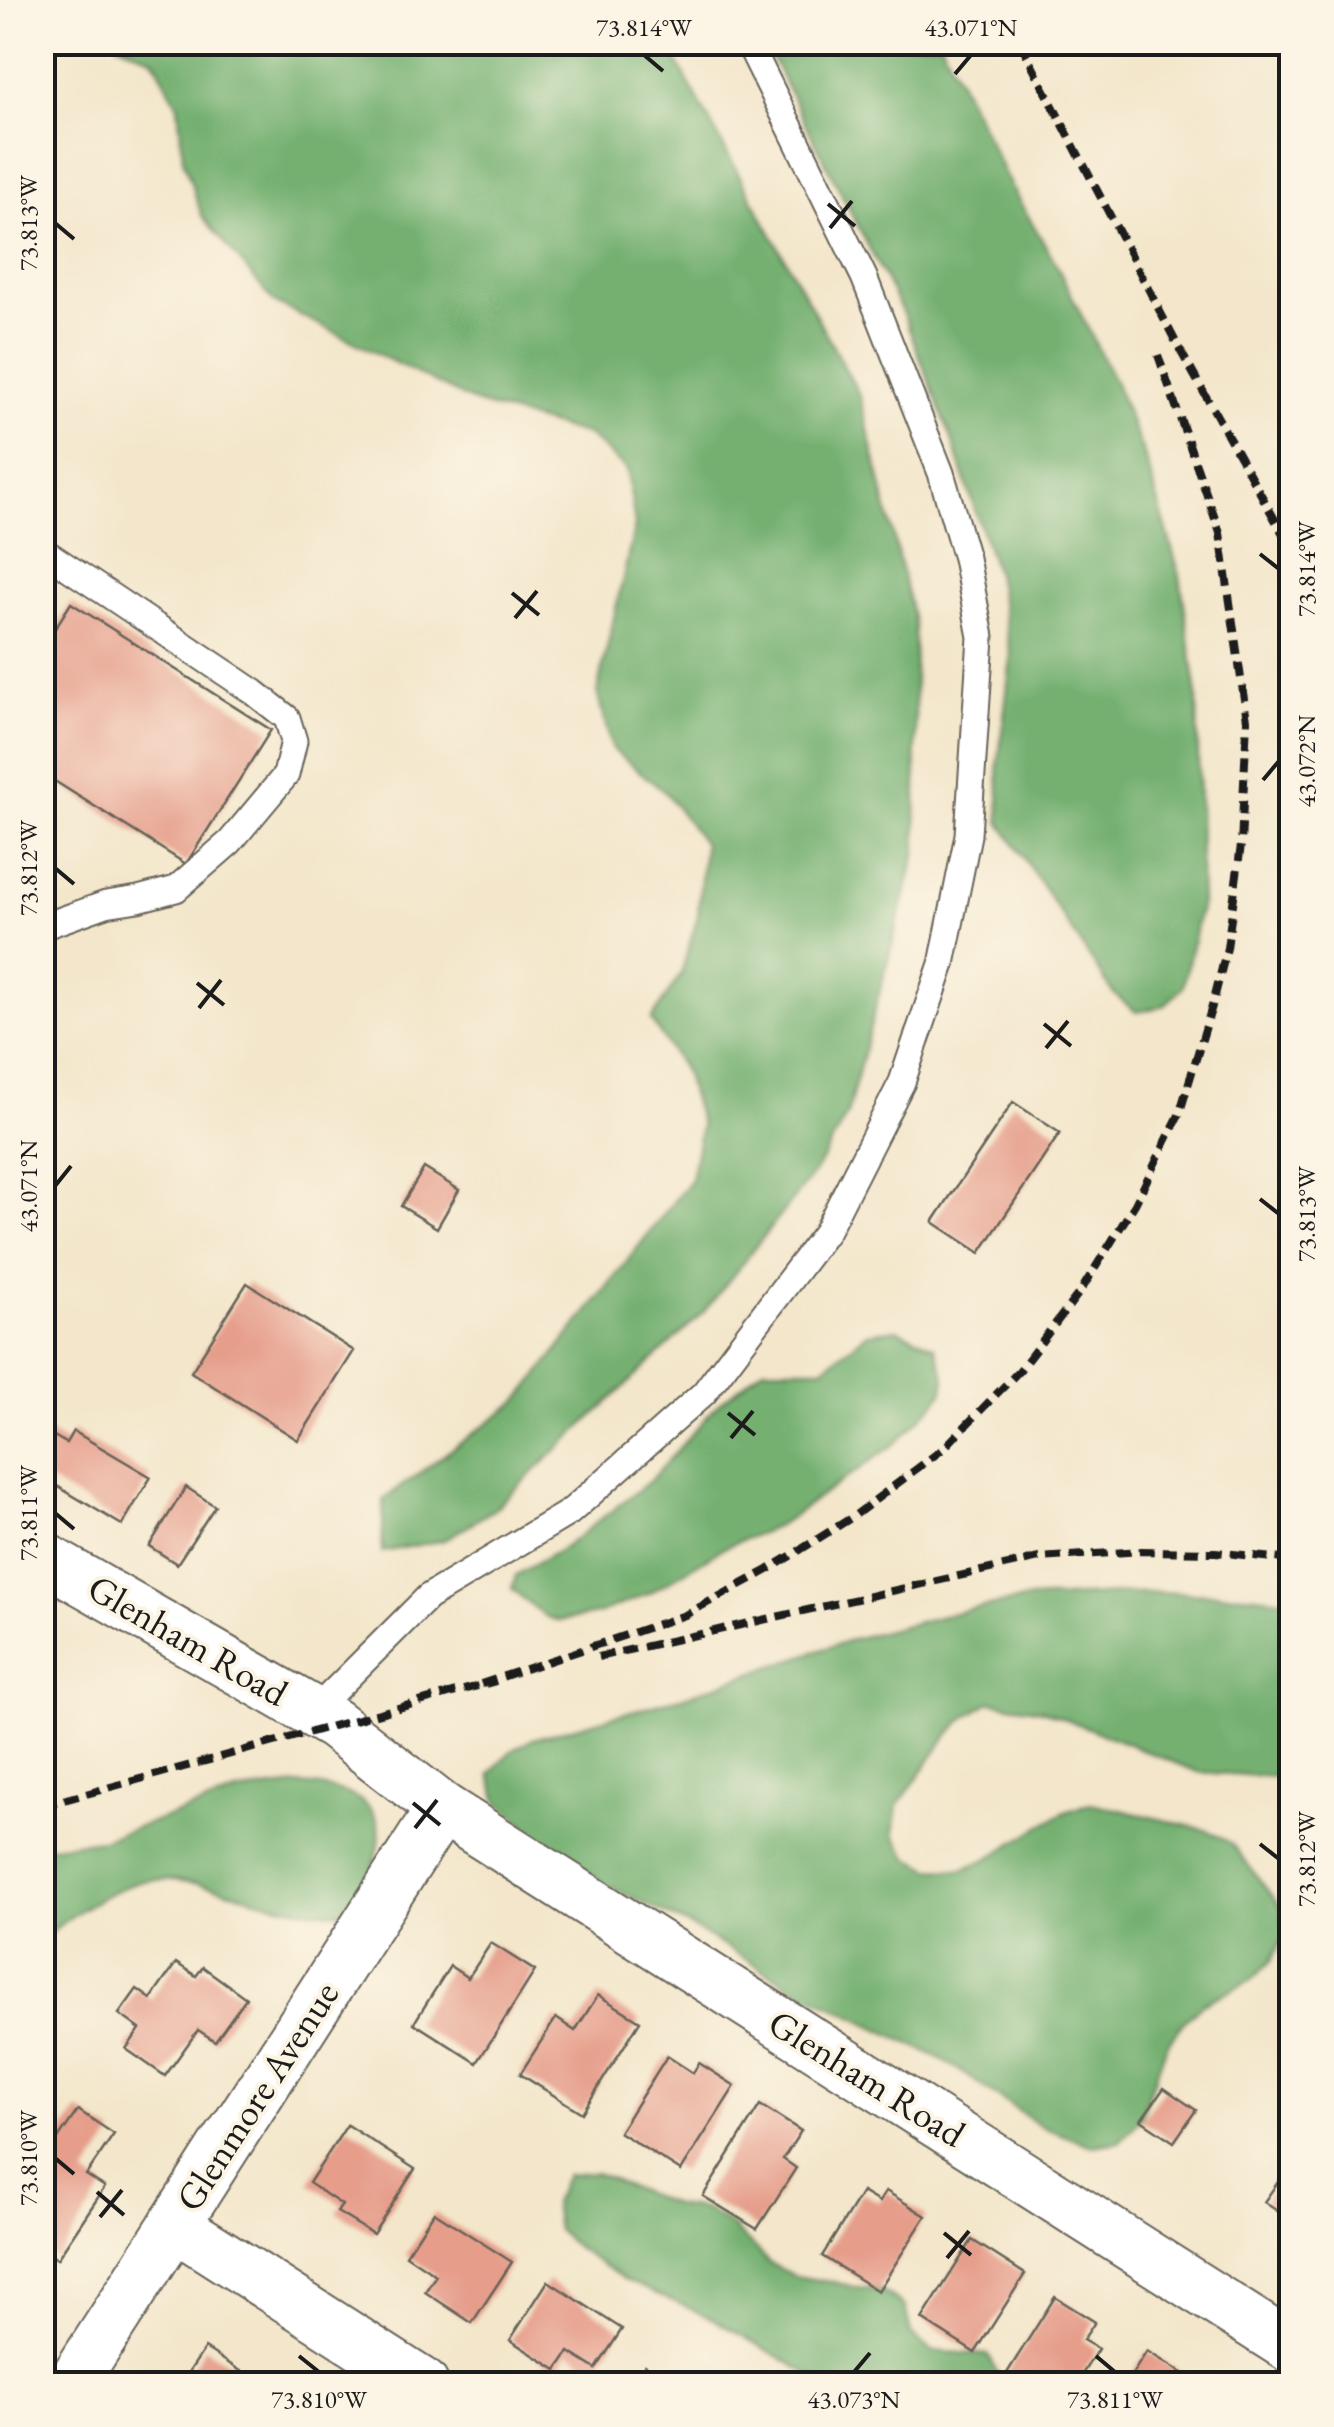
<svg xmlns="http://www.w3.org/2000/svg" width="1334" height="2427" viewBox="0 0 1334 2427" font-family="'EB Garamond',serif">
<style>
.forest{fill:#74b071;stroke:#486646;stroke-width:2.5}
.building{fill:#e69e8b}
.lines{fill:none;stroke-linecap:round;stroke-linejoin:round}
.service-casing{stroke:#676359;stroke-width:29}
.minor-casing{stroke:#676359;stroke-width:54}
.service{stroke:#fff;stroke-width:25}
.minor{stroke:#fff;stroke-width:50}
.rail{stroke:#1c1c1c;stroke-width:8;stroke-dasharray:15 8;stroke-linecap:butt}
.ticks{fill:none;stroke:#1c1c1c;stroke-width:4}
.labels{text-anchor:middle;stroke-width:8;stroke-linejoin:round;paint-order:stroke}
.street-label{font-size:38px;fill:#1c1c1c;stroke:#fcf5e5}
.neatline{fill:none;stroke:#1c1c1c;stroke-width:4}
.ticks-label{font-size:25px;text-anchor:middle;fill:#1c1c1c}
</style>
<rect width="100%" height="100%" fill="#fcf5e5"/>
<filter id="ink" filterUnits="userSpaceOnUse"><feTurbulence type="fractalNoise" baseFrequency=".01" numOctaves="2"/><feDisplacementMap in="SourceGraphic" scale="20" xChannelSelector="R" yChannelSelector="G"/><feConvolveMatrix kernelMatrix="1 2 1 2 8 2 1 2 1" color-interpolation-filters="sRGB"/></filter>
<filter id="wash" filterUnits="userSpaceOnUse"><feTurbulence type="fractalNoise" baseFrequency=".0048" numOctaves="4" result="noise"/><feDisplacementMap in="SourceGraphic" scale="40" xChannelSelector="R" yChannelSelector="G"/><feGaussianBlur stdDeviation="2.25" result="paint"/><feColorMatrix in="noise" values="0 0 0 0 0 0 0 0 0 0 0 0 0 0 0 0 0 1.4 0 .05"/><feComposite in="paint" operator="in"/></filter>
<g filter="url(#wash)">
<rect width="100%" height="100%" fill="#f3e6ca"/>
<g class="forest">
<polygon points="117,43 667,43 860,396 914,623 917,850 847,1115 816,1170 704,1312 493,1510 444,1540 382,1552 384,1499 519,1400 691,1179 701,1125 683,1069 651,1020 681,974 698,915 704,844 666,793 612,749 597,692 635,525 627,470 588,435 478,404 274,302 202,216 183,159 178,106 154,59"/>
<polygon points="764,43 941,43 1012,189 1053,258 1115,383 1146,460 1180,576 1197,695 1201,903 1183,987 1164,1006 1136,1012 1113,993 1000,822 998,767 1011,657 996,574 951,437 903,314"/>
<polygon points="897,1329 935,1347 945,1377 943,1391 935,1403 896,1443 778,1526 724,1547 650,1593 598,1614 558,1621 544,1616 512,1589 516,1575 565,1547 651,1480 718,1404 764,1368 823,1368 868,1333"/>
<polygon points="1153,1592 1247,1595 1291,1600 1291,1778 1198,1772 1043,1710 990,1702 966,1717 948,1735 898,1805 894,1834 908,1857 932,1869 961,1870 987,1859 1063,1813 1091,1803 1206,1830 1232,1844 1281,1908 1284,1936 1271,1961 1252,1980 1202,2004 1182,2024 1167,2044 1139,2121 1119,2142 1092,2146 1040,2126 947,2062 791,1986 690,1926 610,1887 561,1855 498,1802 490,1774 510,1752 533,1739 681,1697 853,1639 970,1609 1030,1599"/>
<path d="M 299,1785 C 345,1787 393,1801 376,1858 C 368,1883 363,1893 344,1912 C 326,1911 307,1911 289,1907 C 246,1899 195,1876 151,1880 C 116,1884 67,1916 43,1940 L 43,1847 L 101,1840 L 240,1792 Z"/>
<polygon points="595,2173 674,2205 704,2209 729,2224 769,2263 795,2276 882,2291 905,2307 911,2334 932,2351 989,2355 1002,2384 826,2384 709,2317 625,2280 578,2249 557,2230 553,2203 566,2175"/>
</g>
<g id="blocks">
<g class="building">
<polygon points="71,603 271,730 186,864 42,773 42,622 54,630"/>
<polygon points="1013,1102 1060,1133 980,1253 933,1222"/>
<polygon points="424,1168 459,1190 437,1228 401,1206"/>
<polygon points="247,1283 354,1351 298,1440 191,1372"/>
<polygon points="42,1429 66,1443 73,1431 151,1477 122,1525 42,1477"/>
<polygon points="186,1487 215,1506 177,1564 149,1546"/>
<polygon points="491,1943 535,1971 477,2063 414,2023 450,1966 468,1978"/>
<polygon points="176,1963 196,1976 203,1967 246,1998 215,2041 198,2030 165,2076 126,2049 140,2029 119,2014 137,1989 151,1999"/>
<polygon points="598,1995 640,2021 582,2113 520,2074 556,2018 575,2031"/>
<polygon points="667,2056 693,2073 699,2063 735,2086 681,2171 619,2132"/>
<polygon points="1164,2088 1196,2110 1174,2142 1141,2120"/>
<polygon points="760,2105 801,2131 783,2159 796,2168 757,2229 703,2196"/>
<polygon points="78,2110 114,2134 86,2175 105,2187 57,2259 42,2249 42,2162"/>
<polygon points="347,2125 415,2169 373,2234 337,2212 342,2205 309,2183"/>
<polygon points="1287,2169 1292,2173 1292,2221 1264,2202"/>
<polygon points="886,2191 926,2216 878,2291 822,2256 862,2192 879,2202"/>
<polygon points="434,2212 512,2262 472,2323 425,2292 436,2275 406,2255"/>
<polygon points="972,2240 1025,2274 975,2353 922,2319"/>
<polygon points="548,2281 622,2329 596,2369 569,2352 557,2370 510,2340"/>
<polygon points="1055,2297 1095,2322 1083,2340 1098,2349 1076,2384 1007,2384 1002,2381"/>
<polygon points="205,2348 261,2384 181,2384"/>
<polygon points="1147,2351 1200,2384 1126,2384"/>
<polygon points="645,2365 676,2384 633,2384"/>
</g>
</g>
</g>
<g filter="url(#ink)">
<use href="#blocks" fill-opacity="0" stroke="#676359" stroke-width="2.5"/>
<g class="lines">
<g class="service-casing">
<g id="service">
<polyline points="42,550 254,692 287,718 294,741 286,775 230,842 176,889 138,899 106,904 42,927"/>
<polyline points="313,1712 428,1597 570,1512 704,1393 826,1232 902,1082 942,964 968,835 981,637 966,558 941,473 864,277 748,42"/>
</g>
</g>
<g class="minor-casing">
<g id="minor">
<polyline points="42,1557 334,1724 442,1808 1292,2348"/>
<polyline points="174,2225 423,2384"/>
<polyline points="72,2384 442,1808"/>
</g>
</g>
<use href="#service" class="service"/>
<use href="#minor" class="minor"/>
<g class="rail">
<polyline points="1020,42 1180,350 1292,550"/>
<polyline points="598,1657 1039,1558 1142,1551 1215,1552 1292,1560"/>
<polyline points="481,1684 685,1615 768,1570 854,1516 943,1449 1019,1371 1082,1289 1135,1204 1179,1115 1213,1003 1227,948 1241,845 1247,720 1220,533 1158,355"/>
<polyline points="42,1806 496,1681"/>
</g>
</g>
</g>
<path class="ticks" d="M 644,55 L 663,71M 955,74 L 971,55M 828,204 L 855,226M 55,223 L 74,239M 830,228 L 852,201M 1260,554 L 1279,569M 512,593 L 539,615M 515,618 L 537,591M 1263,780 L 1279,761M 55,868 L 74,884M 197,983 L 224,1005M 199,1008 L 221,980M 1044,1024 L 1071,1046M 1046,1048 L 1068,1021M 55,1186 L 71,1166M 1260,1199 L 1279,1214M 728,1413 L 755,1435M 731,1438 L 753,1411M 55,1513 L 74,1529M 413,1803 L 440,1825M 415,1828 L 437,1800M 1260,1844 L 1279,1859M 55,2158 L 74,2174M 97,2192 L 124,2215M 100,2217 L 122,2190M 944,2233 L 971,2255M 947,2258 L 969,2231M 299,2356 L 319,2372M 1096,2356 L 1115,2372M 854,2372 L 870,2353"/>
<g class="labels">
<g class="street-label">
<text transform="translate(188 1640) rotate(30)" y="13">Glenham Road</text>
<text transform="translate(867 2078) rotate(32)" y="13">Glenham Road</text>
<text transform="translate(257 2096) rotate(-57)" y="13">Glenmore Avenue</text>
</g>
</g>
<rect width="1334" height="2427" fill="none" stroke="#fcf5e5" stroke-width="110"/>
<rect x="55" y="55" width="1224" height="2317" class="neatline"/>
<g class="ticks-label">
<text x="644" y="36">73.814°W</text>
<text x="971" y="36">43.071°N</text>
<text transform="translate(28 223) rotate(-90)" y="9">73.813°W</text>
<text transform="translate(1306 569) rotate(-90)" y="9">73.814°W</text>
<text transform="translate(1306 761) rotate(-90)" y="9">43.072°N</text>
<text transform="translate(28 868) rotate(-90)" y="9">73.812°W</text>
<text transform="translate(28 1186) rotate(-90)" y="9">43.071°N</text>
<text transform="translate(1306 1214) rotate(-90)" y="9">73.813°W</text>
<text transform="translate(28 1513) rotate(-90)" y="9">73.811°W</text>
<text transform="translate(1306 1859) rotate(-90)" y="9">73.812°W</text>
<text transform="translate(28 2158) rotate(-90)" y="9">73.810°W</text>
<text x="319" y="2408">73.810°W</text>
<text x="854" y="2408">43.073°N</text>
<text x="1115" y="2408">73.811°W</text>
</g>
</svg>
